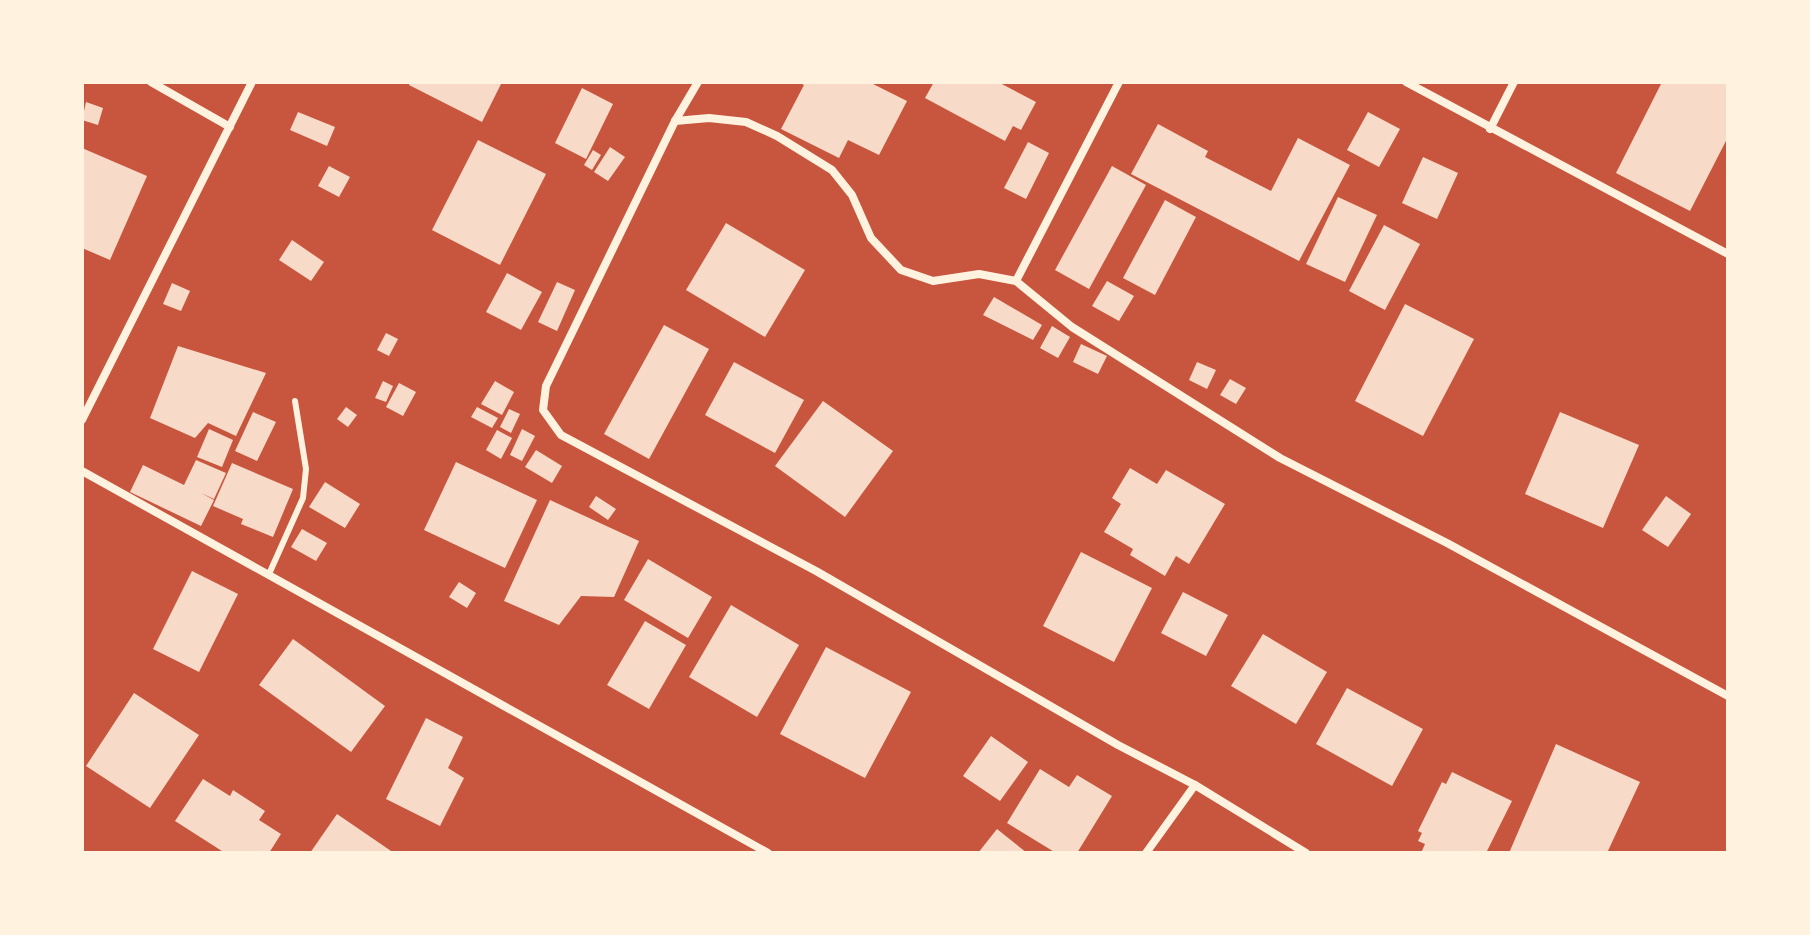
<svg xmlns="http://www.w3.org/2000/svg" width="1810" height="935" viewBox="0 0 1810 935" font-family="'Noto Sans',sans-serif">
<style>
.building{fill:#f7dbc8}
.lines{fill:none;stroke-linecap:round;stroke-linejoin:round}
.service{stroke:#fff3e0;stroke-width:6}
.minor{stroke:#fff3e0;stroke-width:8}
</style>
<rect width="100%" height="100%" fill="#c8553d"/>
<g class="building">
<polygon points="410,82 502,82 482,122 409,85"/>
<polygon points="798,82 869,82 907,101 879,155 848,140 839,158 781,129 804,85"/>
<polygon points="934,82 998,82 1036,102 1021,130 1013,126 1005,141 925,98"/>
<polygon points="1662,82 1728,82 1728,137 1690,211 1616,173"/>
<polygon points="582,88 613,104 586,159 555,143"/>
<polygon points="86,102 103,108 98,125 82,120"/>
<polygon points="298,112 335,127 327,146 290,130"/>
<polygon points="1368,112 1400,129 1379,167 1347,150"/>
<polygon points="1158,124 1208,151 1205,157 1271,191 1298,138 1350,165 1299,261 1131,174"/>
<polygon points="478,140 546,174 500,265 432,230"/>
<polygon points="1028,142 1049,153 1026,199 1004,188"/>
<polygon points="610,147 625,157 608,181 594,172"/>
<polygon points="82,148 147,176 110,260 82,248"/>
<polygon points="593,150 601,155 592,170 584,165"/>
<polygon points="1423,157 1458,173 1437,219 1402,203"/>
<polygon points="329,166 350,177 339,197 318,186"/>
<polygon points="1112,166 1146,185 1089,289 1055,270"/>
<polygon points="1338,197 1377,215 1345,282 1306,264"/>
<polygon points="1165,200 1196,217 1155,295 1123,278"/>
<polygon points="726,223 805,270 765,337 686,290"/>
<polygon points="1384,225 1420,244 1385,310 1349,291"/>
<polygon points="292,240 324,262 311,281 279,260"/>
<polygon points="507,273 542,292 521,330 486,312"/>
<polygon points="1107,281 1134,296 1119,321 1092,306"/>
<polygon points="557,282 575,290 557,331 538,322"/>
<polygon points="172,283 190,291 181,311 163,304"/>
<polygon points="994,297 1042,325 1033,340 983,315"/>
<polygon points="1405,304 1474,339 1423,436 1355,401"/>
<polygon points="664,325 709,349 649,459 604,434"/>
<polygon points="1052,326 1070,337 1058,358 1040,348"/>
<polygon points="386,333 398,339 389,356 377,350"/>
<polygon points="1081,344 1107,356 1098,374 1073,362"/>
<polygon points="178,346 266,373 236,436 208,423 195,438 150,418"/>
<polygon points="734,362 804,400 775,453 705,415"/>
<polygon points="1197,362 1216,370 1207,389 1189,380"/>
<polygon points="1230,379 1246,388 1236,404 1220,395"/>
<polygon points="383,381 393,386 386,402 375,398"/>
<polygon points="495,381 514,392 502,415 481,404"/>
<polygon points="399,383 416,392 403,416 386,407"/>
<polygon points="823,401 893,451 845,517 775,466"/>
<polygon points="346,407 357,415 348,427 337,419"/>
<polygon points="477,407 498,418 492,428 471,417"/>
<polygon points="509,409 520,414 511,433 500,427"/>
<polygon points="253,412 276,422 257,461 235,451"/>
<polygon points="1560,412 1639,445 1603,528 1525,494"/>
<polygon points="209,429 233,440 222,467 197,457"/>
<polygon points="522,429 535,436 522,461 510,455"/>
<polygon points="497,430 512,438 501,459 486,450"/>
<polygon points="536,450 562,466 552,483 525,467"/>
<polygon points="196,460 226,473 214,499 201,493 214,500 201,526 130,492 143,465 184,485"/>
<polygon points="456,462 537,500 505,568 424,530"/>
<polygon points="232,463 293,489 273,537 241,524 243,519 213,506"/>
<polygon points="1130,468 1157,484 1166,470 1225,504 1189,564 1176,556 1165,576 1130,555 1133,549 1104,532 1121,504 1112,498"/>
<polygon points="325,482 360,504 345,528 309,507"/>
<polygon points="596,496 616,509 608,520 589,507"/>
<polygon points="1666,496 1691,514 1668,547 1642,530"/>
<polygon points="550,500 639,541 614,597 581,596 559,625 504,601"/>
<polygon points="302,529 327,543 316,561 291,547"/>
<polygon points="1081,552 1152,588 1114,662 1043,626"/>
<polygon points="648,559 712,597 688,638 624,600"/>
<polygon points="192,571 238,594 199,672 153,649"/>
<polygon points="459,582 476,593 467,608 449,597"/>
<polygon points="1183,592 1228,615 1206,656 1161,633"/>
<polygon points="731,605 799,645 757,717 689,677"/>
<polygon points="645,621 686,645 649,709 607,685"/>
<polygon points="1263,634 1327,672 1296,724 1231,686"/>
<polygon points="293,639 385,706 351,752 259,685"/>
<polygon points="826,647 911,692 865,778 780,734"/>
<polygon points="1347,688 1423,729 1392,786 1316,744"/>
<polygon points="134,693 199,735 150,808 86,766"/>
<polygon points="426,718 463,737 448,768 464,778 440,826 386,799"/>
<polygon points="991,736 1028,762 1000,801 963,776"/>
<polygon points="1556,744 1640,782 1607,853 1509,853"/>
<polygon points="1040,769 1069,787 1077,775 1112,796 1077,853 1056,853 1007,823"/>
<polygon points="1452,772 1512,801 1486,853 1421,853 1425,844 1418,841 1422,833 1418,831 1442,782 1446,784"/>
<polygon points="203,779 230,796 233,790 265,811 259,820 281,834 269,853 225,853 175,821"/>
<polygon points="337,814 394,853 310,853"/>
<polygon points="997,829 1027,853 978,853"/>
</g>
<g class="lines">
<polyline class="service" points="269,574 303,498 306,469 295,401"/>
<g class="minor">
<polyline points="151,82 230,127"/>
<polyline points="698,82 675,121 546,386 543,410 561,435 816,571 1118,745 1195,785 1306,853"/>
<polyline points="1406,82 1728,254"/>
<polyline points="675,121 709,118 746,122 777,136 832,170 852,195 871,238 901,270 933,281 979,274 1016,281 1072,327 1280,458 1447,543 1728,696"/>
<polyline points="1490,129 1514,82"/>
<polyline points="1016,281 1119,82"/>
<polyline points="82,420 252,82"/>
<polyline points="82,471 768,853"/>
<polyline points="1146,853 1195,785"/>
</g>
</g>
<rect width="1810" height="935" fill="none" stroke="#fff3e0" stroke-width="168"/>
</svg>
